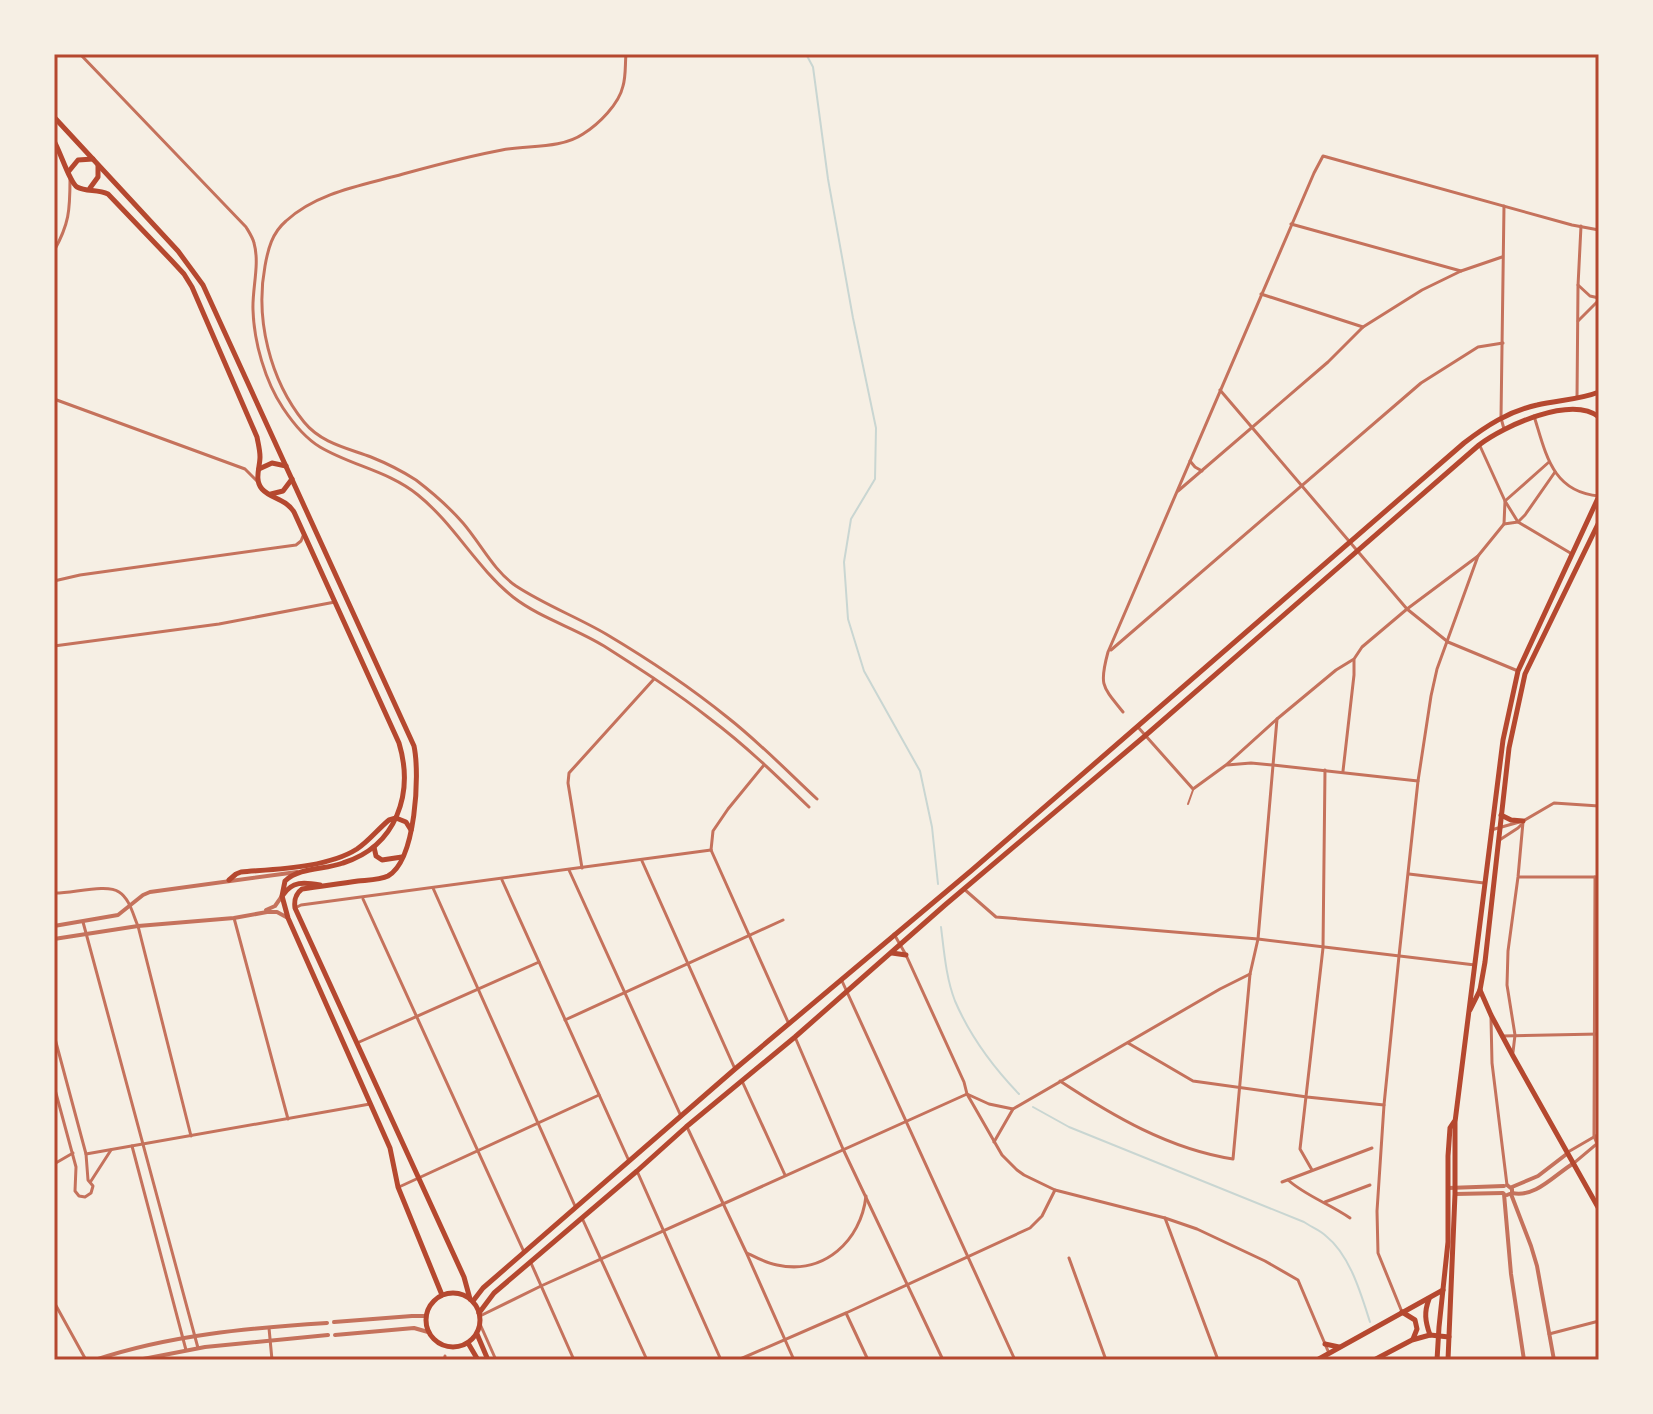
<svg xmlns="http://www.w3.org/2000/svg" width="1653" height="1414" viewBox="0 0 1653 1414" font-family="Roboto,sans-serif">
<style>
.lines{fill:none;stroke-linecap:round;stroke-linejoin:round}
.stream{stroke:#c9d6d2;stroke-width:2}
.service{stroke:#c5725c;stroke-width:2}
.minor{stroke:#c5725c;stroke-width:3}
.tertiary{stroke:#c5725c;stroke-width:4}
.secondary{stroke:#b5482f;stroke-width:5}
.primary{stroke:#b5482f;stroke-width:5}
.neatline{fill:none;stroke:#b5482f;stroke-width:3}
</style>
<rect width="100%" height="100%" fill="#f6efe4"/>
<g class="lines">
<g class="stream">
<polyline points="806,54 813,67 828,179 853,318 876,428 875,479 851,519 844,562 848,619 864,671 920,771 932,827 938,884"/>
<path d="M 941,927 C 944,951 946,978 955,1001 C 970,1036 994,1068 1019,1094"/>
<path d="M 1033,1107 L 1069,1127 L 1304,1222 C 1311,1227 1320,1230 1326,1236 C 1350,1255 1361,1294 1370,1322"/>
</g>
<polyline class="service" points="1188,804 1193,790"/>
<g class="minor">
<path d="M 80,54 L 246,227 C 249,232 253,238 254,243 C 260,264 252,289 253,310 C 254,342 265,381 283,408 C 293,423 305,438 320,447 C 352,466 389,471 418,495 C 454,524 476,567 513,597 C 540,618 575,628 604,646 C 640,669 676,692 709,718 C 745,745 777,776 809,807"/>
<path d="M 626,54 C 625,64 626,76 623,86 C 619,104 599,124 583,134 C 561,149 528,145 502,150 C 469,156 436,165 403,174 C 364,185 317,192 286,221 C 272,233 268,249 265,266 C 255,319 270,380 304,422 C 321,443 347,448 371,457 C 386,463 402,471 416,480 C 433,493 449,507 463,523 C 481,544 493,570 516,586 C 545,605 577,617 606,634 C 648,659 690,687 727,717 C 759,742 787,771 817,799"/>
<polyline points="1504,206 1501,418 1504,429"/>
<polyline points="1291,224 1461,271"/>
<path d="M 54,251 C 69,224 70,211 70,179"/>
<polyline points="1578,285 1590,296 1599,298"/>
<polyline points="1261,294 1363,327"/>
<polyline points="1578,321 1599,300"/>
<polyline points="1220,390 1407,609 1448,642 1518,671"/>
<polyline points="1577,398 1578,286 1581,226"/>
<polyline points="54,399 245,469 257,481"/>
<path d="M 1534,416 C 1546,454 1552,492 1599,496"/>
<polyline points="1480,446 1505,501 1518,522 1572,554"/>
<polyline points="1190,461 1195,467 1202,471"/>
<polyline points="1178,491 1328,362 1363,327 1422,290 1461,271 1502,257"/>
<polyline points="1504,524 1518,522 1525,515 1555,472"/>
<polyline points="54,581 80,575 296,545 301,541 303,536"/>
<polyline points="54,646 219,624 335,602"/>
<polyline points="1111,650 1421,383 1478,347 1503,343"/>
<path d="M 1123,712 C 1102,686 1099,685 1108,652 L 1314,173 L 1323,156 L 1572,225 L 1599,230"/>
<polyline points="1137,726 1193,789 1226,765 1277,719 1336,670 1354,659 1362,647 1407,609 1478,556 1504,524 1505,501 1549,462"/>
<polyline points="1227,765 1251,763 1273,765 1418,781"/>
<polyline points="1343,771 1354,675 1354,660"/>
<polyline points="1491,830 1523,821 1554,803 1599,806"/>
<polyline points="1498,841 1518,828 1521,825"/>
<polyline points="711,850 788,1022"/>
<polyline points="711,850 713,831 728,809 764,765"/>
<polyline points="642,861 735,1069"/>
<polyline points="582,868 568,783 569,773 654,679"/>
<polyline points="569,870 680,1114"/>
<polyline points="1409,874 1484,883"/>
<polyline points="1519,877 1599,877"/>
<polyline points="1595,877 1594,1136 1597,1144"/>
<polyline points="502,880 629,1161"/>
<polyline points="433,888 575,1206"/>
<polyline points="964,889 996,917 1258,939 1475,965"/>
<path d="M 54,893 C 70,894 107,883 119,892 C 130,899 133,915 138,926 L 191,1136"/>
<polyline points="363,899 524,1252"/>
<polyline points="295,908 301,905 711,850"/>
<polyline points="234,918 288,1119"/>
<polyline points="83,922 198,1348"/>
<polyline points="894,934 906,955 964,1082 967,1094 1002,1155 1017,1170 1024,1175 1055,1190 1165,1218 1197,1229 1265,1261 1298,1280 1328,1351"/>
<polyline points="842,981 1015,1360"/>
<polyline points="1491,1018 1492,1063 1507,1185"/>
<polyline points="565,1020 783,920"/>
<polyline points="54,1035 86,1154 88,1180 93,1186 91,1193 85,1197 79,1196 75,1191 76,1167 54,1086"/>
<polyline points="1502,1036 1599,1034"/>
<polyline points="795,1037 843,1149 943,1360"/>
<polyline points="357,1043 539,962"/>
<polyline points="1128,1043 1193,1081 1307,1097 1384,1105"/>
<polyline points="1513,1052 1515,1035 1507,985 1508,951 1518,877 1523,822"/>
<polyline points="742,1081 785,1175"/>
<path d="M 1060,1081 C 1113,1116 1169,1149 1233,1159 L 1250,974 L 1258,939 L 1277,719"/>
<polyline points="967,1094 989,1104 1013,1109"/>
<polyline points="687,1127 746,1252 794,1360"/>
<polyline points="994,1142 1013,1109 1220,989 1250,974"/>
<polyline points="132,1146 186,1350"/>
<polyline points="1568,1152 1599,1134"/>
<polyline points="86,1154 370,1104"/>
<polyline points="1574,1163 1599,1142"/>
<polyline points="54,1164 73,1153"/>
<polyline points="1312,1170 1300,1149 1323,948 1325,770"/>
<polyline points="637,1171 721,1360"/>
<path d="M 1288,1180 C 1306,1196 1330,1204 1350,1218"/>
<polyline points="91,1181 111,1150"/>
<polyline points="1282,1182 1372,1148"/>
<polyline points="399,1187 599,1095"/>
<polyline points="1325,1202 1370,1185"/>
<polyline points="582,1218 647,1360"/>
<polyline points="1165,1218 1218,1360"/>
<path d="M 747,1253 C 757,1258 766,1263 777,1265 C 824,1275 861,1241 866,1196"/>
<polyline points="1069,1258 1106,1360"/>
<polyline points="531,1263 574,1360"/>
<polyline points="54,1302 86,1360"/>
<polyline points="1402,1312 1378,1253 1377,1211 1384,1105 1399,956 1418,781 1431,696 1437,669 1478,556"/>
<polyline points="846,1313 868,1360"/>
<polyline points="480,1316 541,1286 967,1094"/>
<polyline points="480,1324 496,1360"/>
<polyline points="269,1328 272,1360"/>
<polyline points="1549,1334 1599,1321"/>
<polyline points="444,1360 445,1356"/>
<polyline points="738,1360 846,1313 1030,1228 1042,1216 1055,1190"/>
</g>
<g class="tertiary">
<polyline points="266,910 275,906 282,896"/>
<polyline points="54,926 118,915 143,895 150,892 297,872"/>
<polyline points="54,939 138,926 234,918 267,912 277,912 288,918"/>
<polyline points="1507,1185 1512,1189 1512,1193 1507,1195"/>
<polyline points="1512,1187 1538,1176 1568,1153"/>
<polyline points="1448,1188 1504,1186"/>
<path d="M 1512,1193 C 1536,1198 1554,1175 1574,1163"/>
<polyline points="1455,1194 1503,1193"/>
<polyline points="1504,1194 1511,1274 1524,1360"/>
<polyline points="1511,1194 1531,1246 1537,1266 1554,1360"/>
<polyline points="334,1322 412,1316 425,1316"/>
<polyline points="335,1335 414,1328 428,1332"/>
<path d="M 95,1360 C 169,1335 249,1328 327,1323"/>
<polyline points="138,1360 205,1347 328,1335"/>
</g>
<g class="secondary">
<path d="M 54,117 L 178,251 L 203,285 L 414,746 C 420,774 416,860 388,876 C 380,880 367,880 358,881 C 339,884 321,886 302,889 C 295,894 294,900 295,908 L 464,1277 L 470,1299"/>
<path d="M 54,141 C 60,151 70,183 77,187 C 86,192 98,189 108,194 L 172,261 L 184,274 L 192,287 L 257,437 C 258,443 260,450 260,457 C 260,467 254,480 262,489 C 271,499 285,498 294,512 L 399,743 C 414,793 397,846 343,863 C 324,870 300,867 285,881 L 282,896 L 288,918 L 390,1148 L 398,1187 L 442,1295"/>
<polyline points="69,171 78,160 93,159"/>
<polyline points="90,188 98,177 98,166"/>
<polyline points="259,469 272,463 286,466"/>
<polyline points="271,494 283,491 292,479"/>
<polyline points="374,847 376,856 382,860 402,857"/>
<path d="M 229,880 L 236,874 L 241,872 C 276,869 327,868 357,849 C 369,841 378,829 389,820 L 396,818 L 406,822 L 411,830"/>
<path d="M 283,895 C 292,881 304,882 320,885"/>
<polyline points="892,953 906,955"/>
<polyline points="1480,990 1491,1015 1513,1056 1599,1209"/>
<circle cx="453" cy="1320" r="27"/>
<path d="M 1429,1299 C 1424,1312 1425,1321 1430,1335"/>
<path d="M 473,1301 L 483,1288 L 735,1069 L 972,870 L 1464,443 C 1486,426 1509,411 1537,405 C 1558,400 1579,400 1599,392"/>
<polyline points="1402,1312 1415,1320 1417,1329 1413,1339"/>
<path d="M 479,1313 L 494,1293 L 637,1171 L 686,1127 L 795,1037 L 945,905 L 1146,735 L 1479,445 C 1504,426 1571,395 1599,417"/>
<polyline points="477,1334 488,1360"/>
<polyline points="468,1343 478,1360"/>
<polyline points="1325,1344 1339,1347"/>
<polyline points="1317,1360 1443,1290"/>
<polyline points="1374,1360 1412,1340 1430,1335 1449,1337"/>
</g>
<g class="primary">
<polyline points="1501,815 1511,820 1523,821"/>
<polyline points="1470,1010 1480,990 1485,962 1509,748 1525,674 1599,522"/>
<polyline points="1437,1360 1439,1327 1448,1242 1448,1156 1450,1128 1454,1122"/>
<polyline points="1448,1360 1455,1194 1455,1122 1503,740 1518,671 1599,496"/>
</g>
</g>
<rect width="1653" height="1414" fill="none" stroke="#f6efe4" stroke-width="112"/>
<rect x="56" y="56" width="1541" height="1302" class="neatline"/>
</svg>
